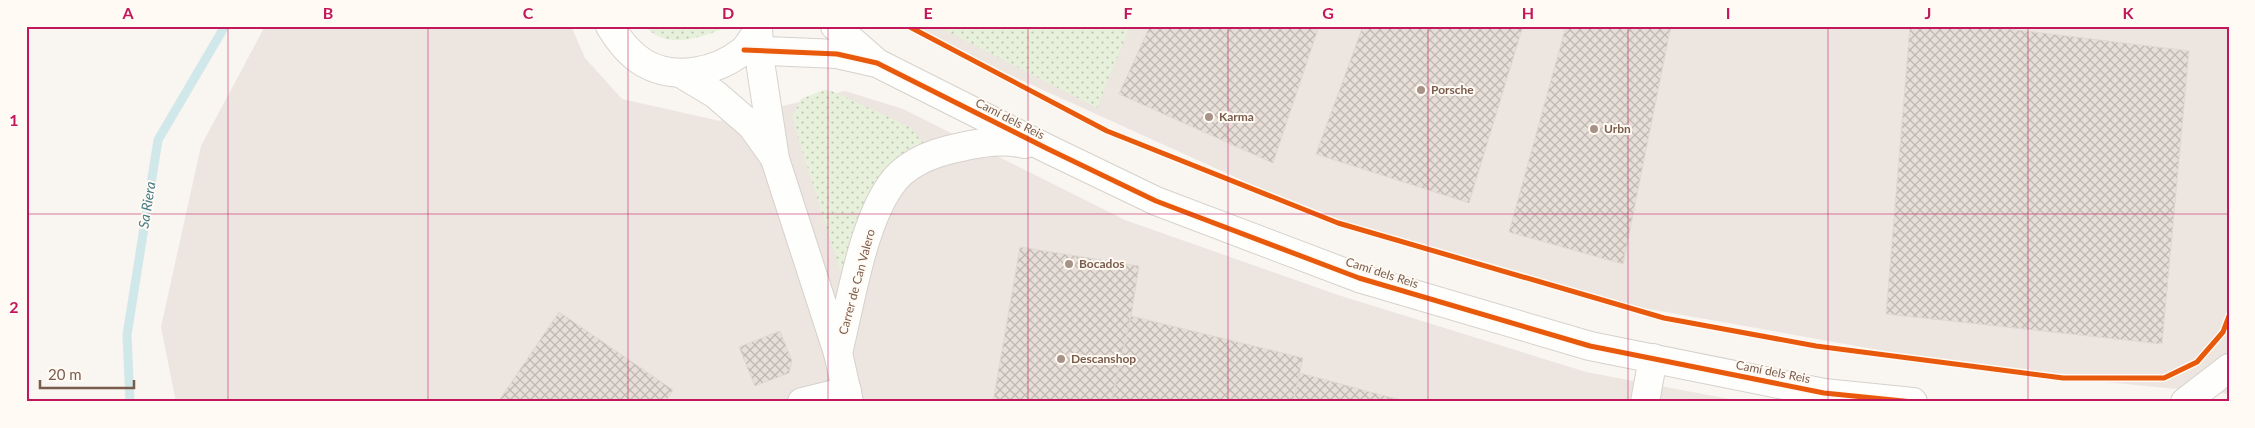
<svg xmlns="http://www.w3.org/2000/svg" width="2255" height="428" viewBox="0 0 2255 428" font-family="Lato,sans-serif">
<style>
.industrial{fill:#ede5e0}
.grass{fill:url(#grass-dots)}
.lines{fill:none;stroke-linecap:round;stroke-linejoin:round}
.stream{stroke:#d0e8ea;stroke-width:9}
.building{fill:url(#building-cross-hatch);stroke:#e2d8d2}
.minor-casing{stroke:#d7d1cb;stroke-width:30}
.minor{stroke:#fefefd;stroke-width:28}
.cycleway-casing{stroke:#fffaf3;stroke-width:8}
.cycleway{stroke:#e8590c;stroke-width:5}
.grid{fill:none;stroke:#c2185b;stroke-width:1;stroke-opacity:0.55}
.poi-dot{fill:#a69286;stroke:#fffaf3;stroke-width:2}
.labels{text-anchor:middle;stroke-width:4;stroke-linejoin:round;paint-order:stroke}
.poi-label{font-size:12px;font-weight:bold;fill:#7a5c4d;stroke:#fffaf3;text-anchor:start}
.street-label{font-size:12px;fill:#7a5c4d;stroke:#fffaf3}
.water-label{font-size:14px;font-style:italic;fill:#437c86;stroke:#fffaf3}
.neatline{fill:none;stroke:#c2185b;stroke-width:2}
.grid-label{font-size:16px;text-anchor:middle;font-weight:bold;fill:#c2185b}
</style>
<defs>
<pattern id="grass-dots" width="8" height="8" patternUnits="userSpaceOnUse" patternTransform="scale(1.25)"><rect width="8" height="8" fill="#e7f0db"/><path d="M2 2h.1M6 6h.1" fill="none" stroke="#c0c6b4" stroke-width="1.8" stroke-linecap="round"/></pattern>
<pattern id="building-cross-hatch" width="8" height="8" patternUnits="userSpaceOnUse" patternTransform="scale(1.25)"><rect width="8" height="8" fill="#e6ded7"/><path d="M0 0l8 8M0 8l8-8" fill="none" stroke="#bfb7b1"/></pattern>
</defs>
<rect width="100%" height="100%" fill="#f9f5f0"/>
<g class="industrial">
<polygon points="265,26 571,26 585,58 622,99 720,121 845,91 903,109 1125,220 1338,295 1586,372 1745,402 176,402 161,327 201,146"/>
<polygon points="902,26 2229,26 2229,394 2063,378 1957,364 1638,307 1354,231"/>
</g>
<g class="grass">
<path d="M 646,26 L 728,26 C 706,37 663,51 646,26 Z"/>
<polygon points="937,26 1130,26 1097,108"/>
<polygon points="823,90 832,91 910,127 926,146 844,283 792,118 801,99"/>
</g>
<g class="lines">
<polyline class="stream" points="130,402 127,335 158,140 225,26"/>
</g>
<g class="building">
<polygon points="1150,26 1319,26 1273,163 1119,94"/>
<polygon points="1363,26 1523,26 1469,203 1316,154"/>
<polygon points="1566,26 1671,26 1623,264 1509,232"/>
<polygon points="1910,26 1985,26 2189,51 2162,344 1886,314"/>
<polygon points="1020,247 1139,266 1131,316 1111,402 993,402"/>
<polygon points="559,312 673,390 665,402 498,402"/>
<polygon points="1131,316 1303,358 1293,402 1111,402"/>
<polygon points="780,331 792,361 789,373 755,386 739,347"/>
<polygon points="1300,373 1385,396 1383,402 1293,402"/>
<polygon points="1385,396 1411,402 1383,402"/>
</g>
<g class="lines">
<g class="minor-casing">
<g id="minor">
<path d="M 610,26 C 619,41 629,54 644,63 C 675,81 716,72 743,51 C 748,47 751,40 755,35"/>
<polyline points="835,26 876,62"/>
<polyline points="758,30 761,68 775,159 838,353 849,402"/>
<polyline points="744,50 837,54 877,63 1048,149 1156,201 1359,278 1590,346 1824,393 1913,402"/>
<polyline points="680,73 715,94 752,126 772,154"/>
<path d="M 838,353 C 850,305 862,226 890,186 C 905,163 935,152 961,147 C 983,142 1003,139 1025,144"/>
<polyline points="802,402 847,391"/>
<polyline points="1645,402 1653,358"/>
<polyline points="2185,402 2229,368"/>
</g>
</g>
<use href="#minor" class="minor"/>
<g class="cycleway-casing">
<g id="cycleway">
<polyline points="908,26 1107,131 1338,223 1664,318 1816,346 2063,378 2164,378 2197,362 2223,332 2229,316"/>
<polyline points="744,50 837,54 877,63 1048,149 1156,201 1359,278 1590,346 1824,393 1913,402"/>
</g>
</g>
<use href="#cycleway" class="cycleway"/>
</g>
<path class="grid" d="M 228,26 L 228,402M 428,26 L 428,402M 628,26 L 628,402M 828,26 L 828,402M 1028,26 L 1028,402M 1228,26 L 1228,402M 1428,26 L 1428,402M 1628,26 L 1628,402M 1828,26 L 1828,402M 2028,26 L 2028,402M 26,214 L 2229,214"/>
<g class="poi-dot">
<circle cx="1421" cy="90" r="5"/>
<circle cx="1209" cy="117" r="5"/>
<circle cx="1594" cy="129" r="5"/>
<circle cx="1069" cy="264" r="5"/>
<circle cx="1061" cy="359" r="5"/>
</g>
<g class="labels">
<g class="poi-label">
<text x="1431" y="94">Porsche</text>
<text x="1219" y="121">Karma</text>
<text x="1604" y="133">Urbn</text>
<text x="1079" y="268">Bocados</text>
<text x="1071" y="363">Descanshop</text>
</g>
<g class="street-label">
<text transform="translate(1010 119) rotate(27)" y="4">Camí dels Reis</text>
<text transform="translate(1382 273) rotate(18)" y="4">Camí dels Reis</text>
<text transform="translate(857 282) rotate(-75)" y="4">Carrer de Can Valero</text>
<text transform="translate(1773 372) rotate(11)" y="4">Camí dels Reis</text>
</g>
<g class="water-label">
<text transform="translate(147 205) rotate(-81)" y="5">Sa Riera</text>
</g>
</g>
<rect width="2255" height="428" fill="none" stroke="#fffaf3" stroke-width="55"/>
<path d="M40 380v8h94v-8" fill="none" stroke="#7a5c4d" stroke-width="2.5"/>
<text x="48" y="380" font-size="15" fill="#7a5c4d" stroke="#fffaf3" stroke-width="4" paint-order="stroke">20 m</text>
<rect x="28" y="28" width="2200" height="372" class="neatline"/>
<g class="grid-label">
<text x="128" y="19">A</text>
<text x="328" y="19">B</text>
<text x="528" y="19">C</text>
<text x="728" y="19">D</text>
<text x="928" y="19">E</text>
<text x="1128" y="19">F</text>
<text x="1328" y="19">G</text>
<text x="1528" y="19">H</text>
<text x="1728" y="19">I</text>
<text x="1928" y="19">J</text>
<text x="2128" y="19">K</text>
<text x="14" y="126">1</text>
<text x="14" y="313">2</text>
</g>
</svg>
